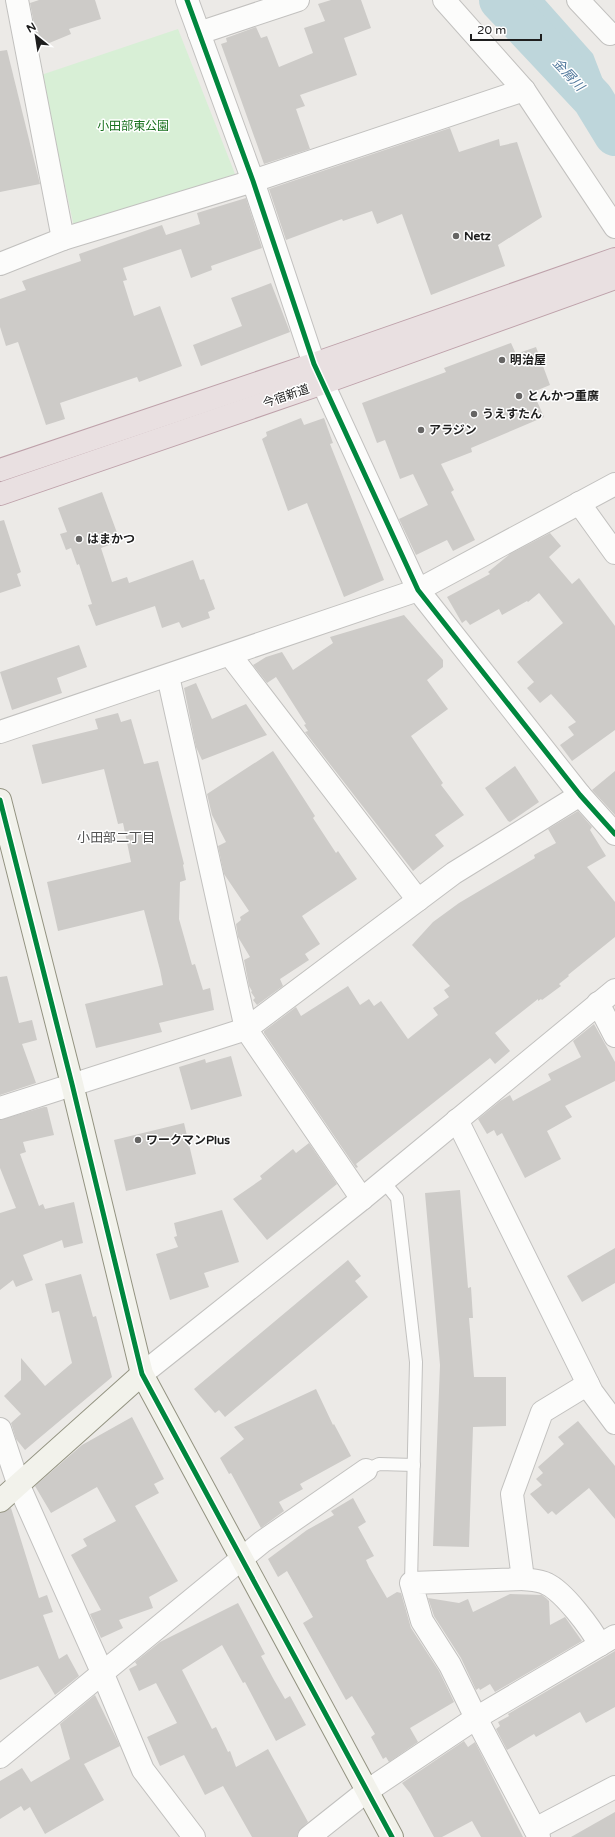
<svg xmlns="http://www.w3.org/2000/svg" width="615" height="1837" viewBox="0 0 615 1837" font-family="'Varela Round','Noto Sans JP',sans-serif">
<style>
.park{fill:#d8efd6}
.water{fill:#bed6db}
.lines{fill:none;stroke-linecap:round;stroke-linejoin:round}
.river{stroke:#bed6db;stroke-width:42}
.building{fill:#cdcbc8}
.lane-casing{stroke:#c2c1bf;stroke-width:14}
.street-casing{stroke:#c2c1bf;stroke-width:24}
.secondary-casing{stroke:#939381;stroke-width:24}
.highway-casing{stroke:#bea1aa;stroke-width:24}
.lane{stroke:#fcfcfb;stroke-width:12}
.street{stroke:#fcfcfb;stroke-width:22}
.secondary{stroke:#f2f2eb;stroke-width:22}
.highway{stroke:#e9e0e1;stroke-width:22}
.cycleway-casing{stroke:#fff;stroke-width:8}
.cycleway{stroke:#00873e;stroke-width:5}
.poi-dot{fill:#666564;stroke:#fff;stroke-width:1.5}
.labels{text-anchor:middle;stroke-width:3;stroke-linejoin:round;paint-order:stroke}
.park-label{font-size:12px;fill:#18701d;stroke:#fff}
.poi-label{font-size:12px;font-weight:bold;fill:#1e1e1e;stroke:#fff;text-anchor:start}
.street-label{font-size:12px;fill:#1e1e1e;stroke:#fff}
.water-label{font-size:13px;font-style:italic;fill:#52799c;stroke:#fff}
.neighbourhood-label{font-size:13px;fill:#515151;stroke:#fff}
</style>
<rect width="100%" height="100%" fill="#eceae7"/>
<polygon class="park" points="178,29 235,174 74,227 41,75"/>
<polygon class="water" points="484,0 545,0 593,54 615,111 615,146 602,113 563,54 524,45"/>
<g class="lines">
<polyline class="river" points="500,0 593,99 615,135"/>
</g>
<g class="building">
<polygon points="39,0 95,0 101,19 69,29 71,34 42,46 38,33 36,34 30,3"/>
<polygon points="331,0 361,0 371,28 344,38 357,75 300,95 305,106 296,109 310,149 264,164 221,44 227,42 226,38 256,27 261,38 267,36 279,67 313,53 304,28 325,21 318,4"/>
<polygon points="7,50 40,184 0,192 0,51"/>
<polygon points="450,128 459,152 499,139 500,146 517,142 542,217 498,245 505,266 431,295 402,214 377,224 372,211 343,221 342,219 286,240 269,189"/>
<polygon points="246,198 262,248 211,266 212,270 191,278 181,249 123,268 127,280 123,281 134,316 160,306 182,366 139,382 137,377 60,403 65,419 46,425 18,342 6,346 0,327 0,299 26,290 22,281 81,261 79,254 162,225 166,235 200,224 197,213"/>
<polygon points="271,283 290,332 201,366 193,345 242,326 231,298"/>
<polygon points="511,343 516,354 536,347 550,385 533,392 544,417 471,448 472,452 441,464 454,490 451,492 475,540 453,551 447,540 416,555 399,519 428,505 413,474 400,479 385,440 377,443 362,403 446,372 444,368"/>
<polygon points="301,418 304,425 324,418 333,443 330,444 384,580 344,597 307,503 288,511 262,439 267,436 266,432"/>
<polygon points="102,492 120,541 101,548 112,582 127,577 129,583 193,560 200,580 204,579 215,609 208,612 210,618 182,628 179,622 162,628 155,606 96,626 88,605 92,604 79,564 77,565 71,548 66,550 60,534 67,532 58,508"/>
<polygon points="4,520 21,572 17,574 21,586 0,593 0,521"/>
<polygon points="550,533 561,546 549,557 572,584 579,578 615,626 615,730 572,761 560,745 574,735 568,727 576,722 551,694 540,703 527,688 534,682 517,662 563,623 539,593 528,602 527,601 502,615 499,609 470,625 466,620 462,623 447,597 490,574 488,572 510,554"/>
<polygon points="404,615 443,660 443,667 427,680 448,709 411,736 443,783 441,785 464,815 435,835 444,846 413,871 305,732 308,731 304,725 306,724 276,677 267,683 253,665 266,657 282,652 293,670 333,643 330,637"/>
<polygon points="79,645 87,667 57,678 62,693 12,710 0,672"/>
<polygon points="196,683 212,719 246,704 267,735 202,760 196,747 184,688"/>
<polygon points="118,713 121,722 131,719 144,764 158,761 184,864 183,865 186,880 180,882 179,919 192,965 195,964 203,990 210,988 214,1010 159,1023 162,1032 96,1048 85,1004 163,985 160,970 144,910 58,931 47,882 131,862 123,823 118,824 104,769 42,784 32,745 98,729 95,719"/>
<polygon points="273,751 315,816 313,818 336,853 338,851 357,879 302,916 320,944 305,954 309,960 280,979 283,986 257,1005 253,1000 255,998 251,992 252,991 249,986 244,960 250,957 238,937 236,924 241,920 240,917 249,911 224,874 218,846 226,842 212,815 207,794"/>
<polygon points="515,766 539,802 510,822 508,821 485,788"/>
<polygon points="615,771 615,815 592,790"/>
<polygon points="578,811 592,827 590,830 606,856 587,867 615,902 615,937 568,975 569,976 559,984 561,986 542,1000 541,999 538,1001 538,999 495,1033 510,1051 495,1064 490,1058 356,1164 358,1167 356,1168 264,1033 264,1031 296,1007 301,1016 348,986 360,1005 369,999 374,1006 381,1001 408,1039 438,1015 433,1008 449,997 444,990 450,986 412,945 433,922 459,903 535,858 534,855 556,843 548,829"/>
<polygon points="7,976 19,1023 32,1020 37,1040 22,1044 36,1083 0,1095 0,977"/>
<polygon points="594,1024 615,1062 615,1081 565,1106 572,1117 547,1131 561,1159 525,1178 502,1133 497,1136 494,1130 487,1134 478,1119 500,1101 510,1095 513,1101 551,1080 548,1074 581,1057 573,1041"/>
<polygon points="231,1056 242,1096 191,1110 179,1067 205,1059 206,1063"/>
<polygon points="44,1107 47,1107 54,1135 23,1142 26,1152 20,1154 39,1206 43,1204 45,1209 74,1202 83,1243 64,1248 62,1240 23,1255 33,1280 16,1287 13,1280 0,1290 0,1213 16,1208 0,1168 0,1120"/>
<polygon points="184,1123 196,1174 126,1191 114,1140"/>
<polygon points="309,1143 337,1184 267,1240 233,1199 262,1179 260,1176 293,1149 296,1153"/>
<polygon points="460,1190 468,1288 471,1287 473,1318 469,1318 474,1377 506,1377 506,1426 473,1427 469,1547 433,1546 440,1365 425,1193"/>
<polygon points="222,1210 239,1262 204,1273 209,1287 170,1300 156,1254 178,1247 174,1237 177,1236 174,1223"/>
<polygon points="615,1248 615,1283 582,1302 567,1276"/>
<polygon points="348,1260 361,1276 355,1281 368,1297 225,1417 219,1410 215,1413 194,1389"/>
<polygon points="81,1274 93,1317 96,1316 112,1377 25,1450 16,1439 11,1423 21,1414 4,1396 21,1380 21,1358 45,1386 72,1363 59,1311 52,1313 45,1284"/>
<polygon points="316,1389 333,1425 334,1424 351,1456 300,1484 303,1489 279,1502 284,1511 261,1528 231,1473 229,1474 220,1458 244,1439 234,1427"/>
<polygon points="132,1417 164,1479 154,1484 159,1493 135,1506 178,1581 149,1597 153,1608 119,1620 123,1628 101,1638 90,1614 101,1610 71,1555 87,1546 83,1539 116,1521 97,1487 51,1513 35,1486 82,1445"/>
<polygon points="578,1421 615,1466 615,1519 589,1488 556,1515 552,1511 548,1514 530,1494 542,1485 536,1479 543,1473 538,1467 564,1444 558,1437"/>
<polygon points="353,1498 366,1522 358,1527 374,1556 366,1560 369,1567 387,1598 397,1592 401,1593 411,1628 439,1671 454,1702 410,1728 418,1742 389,1762 386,1757 383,1759 371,1737 375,1734 352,1696 346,1700 303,1623 313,1617 287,1571 278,1577 268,1559 307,1530 334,1515 331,1511"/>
<polygon points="11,1508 39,1598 47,1595 53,1612 43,1615 59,1659 67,1654 79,1676 55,1695 38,1666 0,1680 0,1513"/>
<polygon points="510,1594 542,1595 546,1598 549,1601 550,1625 565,1617 582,1641 495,1692 490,1684 480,1690 479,1688 476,1690 461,1658 434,1616 428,1598 459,1603 468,1599 473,1612"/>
<polygon points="238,1603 265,1654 261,1656 274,1680 285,1699 290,1696 306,1725 276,1741 245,1682 243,1683 222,1645 182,1670 212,1729 216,1727 228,1752 230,1751 236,1767 268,1749 308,1822 298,1832 297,1837 252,1837 223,1786 205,1795 184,1755 160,1766 147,1737 177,1723 156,1683 139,1691 129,1669 137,1665 135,1662 160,1642"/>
<polygon points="615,1651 615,1707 586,1723 580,1712 536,1737 534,1734 507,1750 496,1729 500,1726 498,1722 509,1716 508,1714"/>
<polygon points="95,1695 120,1746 84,1764 104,1800 45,1834 30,1807 24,1811 21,1806 0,1819 0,1781 22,1768 31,1782 70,1759 60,1724"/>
<polygon points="464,1741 468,1747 475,1742 523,1837 481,1837 472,1821 442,1837 434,1837 410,1793 402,1783"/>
<polygon points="615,1812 615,1837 571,1837"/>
</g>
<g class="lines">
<g class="lane-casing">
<g id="lane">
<polyline points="384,1182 397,1198 416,1362 411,1583"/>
<polyline points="366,1470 379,1464 414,1465"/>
</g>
</g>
<g class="street-casing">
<g id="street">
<polyline points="17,0 63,239"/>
<polyline points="187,0 253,181 314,364 418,590 580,795 615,834"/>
<polyline points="444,0 524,90 615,227"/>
<polyline points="578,0 610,34"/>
<polyline points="199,33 298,0"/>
<polyline points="0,264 63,239 253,181 524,90"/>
<polyline points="579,503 615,553"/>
<polyline points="230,655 418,900"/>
<polyline points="168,676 246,1029 362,1199"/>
<polyline points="0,732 418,590 615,484"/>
<polyline points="598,1003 615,1036"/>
<polyline points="0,1108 246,1029 454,873 580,795"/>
<polyline points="457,1120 592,1392 615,1423"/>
<polyline points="142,1374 362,1199 615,990"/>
<polyline points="0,1429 19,1486 102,1672 143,1770 194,1837"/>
<path d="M 523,1579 C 530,1580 540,1580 547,1584 C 564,1592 591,1628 600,1645"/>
<polyline points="0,1757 262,1542 366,1470"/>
<polyline points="535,1829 615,1787"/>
<polyline points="309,1837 367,1791 476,1718 615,1636"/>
<polyline points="539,1837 476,1718 450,1665 422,1621 411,1583 523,1579 512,1494 542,1412 588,1384"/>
</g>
</g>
<g class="secondary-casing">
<g id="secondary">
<polyline points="0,800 72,1084 142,1374 392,1837"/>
<polyline points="0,1501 142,1374"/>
</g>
</g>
<g class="highway-casing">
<g id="highway">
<polyline points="0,470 314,364 615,259"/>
<polyline points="0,494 323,383 615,278"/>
</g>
</g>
<use href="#lane" class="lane"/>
<use href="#street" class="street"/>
<use href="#secondary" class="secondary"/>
<use href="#highway" class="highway"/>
<g class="cycleway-casing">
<g id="cycleway">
<polyline points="187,0 253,181 314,364 418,590 580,795 615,834"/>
<polyline points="0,800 72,1084 142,1374 392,1837"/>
</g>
</g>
<use href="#cycleway" class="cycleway"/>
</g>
<g class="poi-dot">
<circle cx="456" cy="236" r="4"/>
<circle cx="502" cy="360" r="4"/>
<circle cx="519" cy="396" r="4"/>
<circle cx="474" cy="414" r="4"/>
<circle cx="421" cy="430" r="4"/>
<circle cx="79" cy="539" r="4"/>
<circle cx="138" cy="1140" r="4"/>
</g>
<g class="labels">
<g class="park-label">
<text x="133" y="130">小田部東公園</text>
</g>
<g class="poi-label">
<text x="464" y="240">Netz</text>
<text x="510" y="364">明治屋</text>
<text x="527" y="400">とんかつ重廣</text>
<text x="482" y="418">うえすたん</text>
<text x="429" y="434">アラジン</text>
<text x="87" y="543">はまかつ</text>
<text x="146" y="1144">ワークマンPlus</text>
</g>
<g class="street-label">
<text transform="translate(286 396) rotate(-19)" y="4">今宿新道</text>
</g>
<g class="water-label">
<text transform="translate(569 74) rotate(47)" y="5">金屑川</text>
</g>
<g class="neighbourhood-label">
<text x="116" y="842">小田部二丁目</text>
</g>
</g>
<g transform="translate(36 36) rotate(330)" stroke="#ffffff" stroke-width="3" paint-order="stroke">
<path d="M0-3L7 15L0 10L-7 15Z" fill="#1e1e1e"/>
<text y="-6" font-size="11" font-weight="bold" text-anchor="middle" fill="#1e1e1e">N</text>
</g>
<path d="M471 34v6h70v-6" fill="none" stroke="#1e1e1e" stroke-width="2"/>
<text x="477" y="34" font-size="12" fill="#1e1e1e" stroke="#ffffff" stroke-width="3" paint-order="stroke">20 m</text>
</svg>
